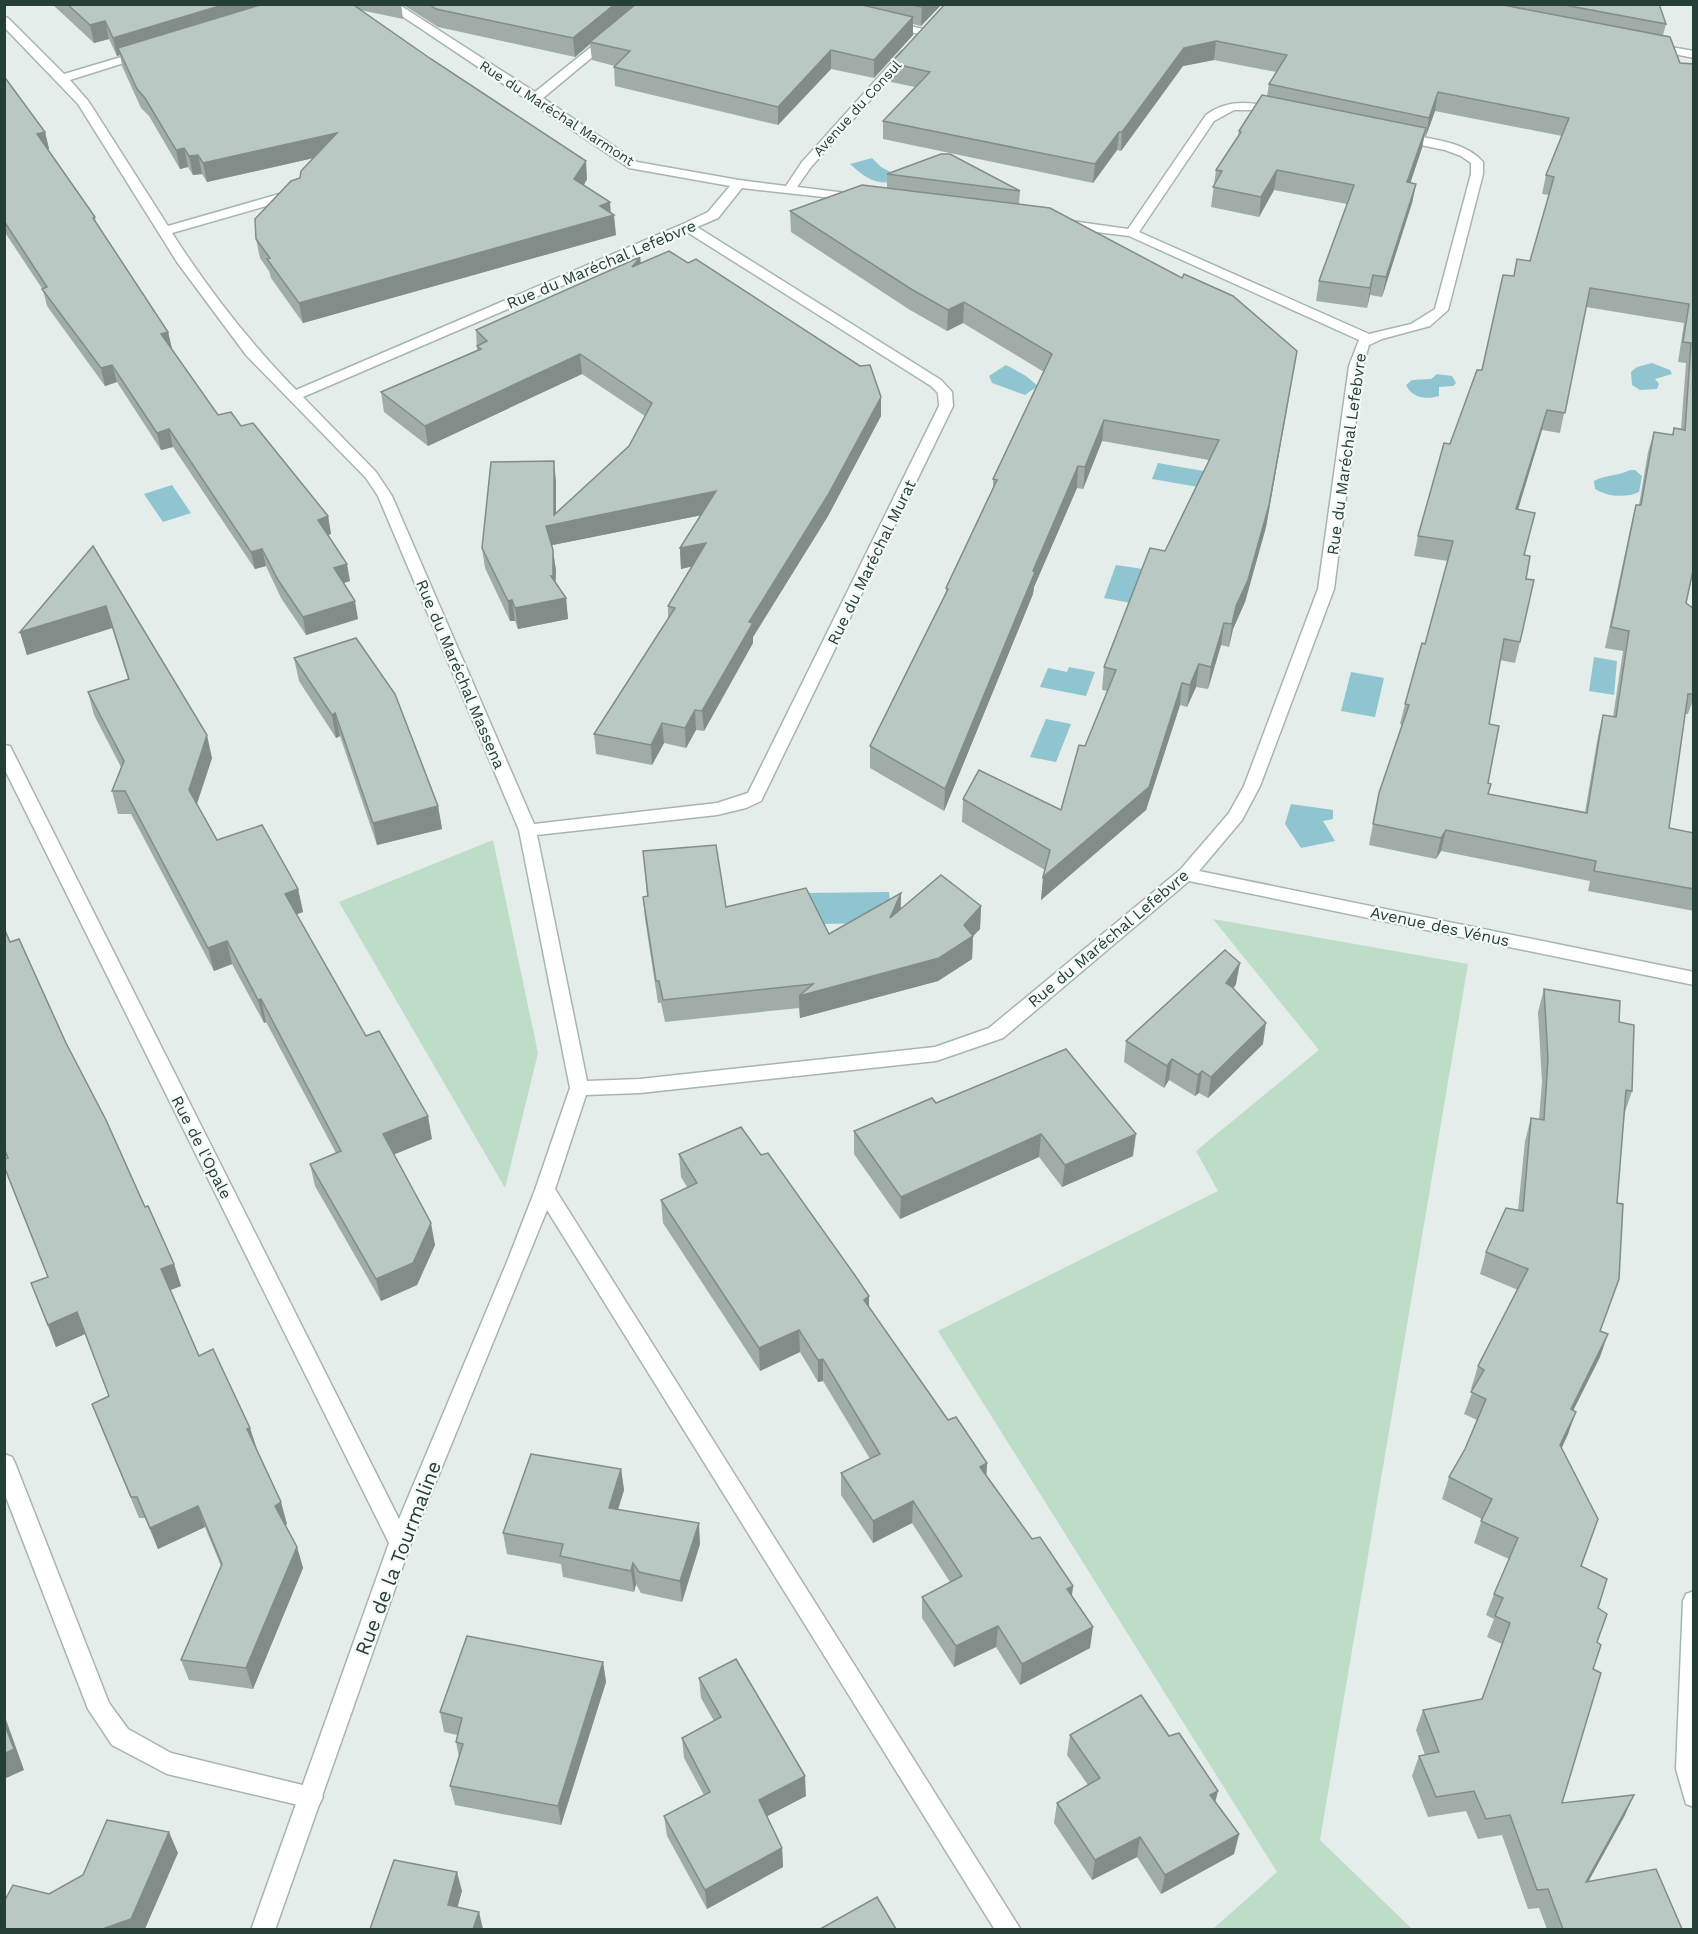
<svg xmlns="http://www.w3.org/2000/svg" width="1698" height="1934" viewBox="0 0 1698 1934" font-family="'Work Sans',sans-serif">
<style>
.green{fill:#beddc7}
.water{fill:#8ec5d0}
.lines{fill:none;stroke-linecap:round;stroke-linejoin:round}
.service-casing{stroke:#a7b5b0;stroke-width:3}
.minor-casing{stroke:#a7b5b0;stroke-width:3}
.service{fill:#fff;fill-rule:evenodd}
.minor{fill:#fff;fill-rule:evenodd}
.wall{fill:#9faca7;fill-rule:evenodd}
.shaded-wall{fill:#828c88}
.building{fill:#b9c8c2;stroke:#828c88;stroke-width:1.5;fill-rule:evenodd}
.labels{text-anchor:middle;stroke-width:4.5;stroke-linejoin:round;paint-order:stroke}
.far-street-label{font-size:14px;fill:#243f38;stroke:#f5faf7}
.street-label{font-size:16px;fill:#243f38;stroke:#f5faf7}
.near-street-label{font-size:20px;fill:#243f38;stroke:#f5faf7}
</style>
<rect width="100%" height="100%" fill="#e4ede9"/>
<g class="green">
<polygon points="493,840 538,1053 505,1188 339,902"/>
<polygon points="1213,919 1468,964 1320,1840 1412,1929 1213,1929 1277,1872 938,1331 1218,1191 1196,1151 1319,1050"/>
</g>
<g class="water">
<path d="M 872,158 L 881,167 L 896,175 L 893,182 C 875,185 863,176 850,164 Z"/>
<polygon points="1652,363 1670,370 1672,374 1655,379 1659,384 1657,389 1640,390 1632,385 1631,372 1637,367"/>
<polygon points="1006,365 1026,376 1038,386 1025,395 992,383 989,376"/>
<path d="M 1437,374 L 1452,376 L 1456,383 L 1453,386 L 1439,387 L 1439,396 C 1426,400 1412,398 1406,385 L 1412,380 L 1431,379 Z"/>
<polygon points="1158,463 1209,472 1204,488 1152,479"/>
<path d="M 1630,470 L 1635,470 L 1642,476 L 1639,492 C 1626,498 1608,497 1595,489 L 1594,481 C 1605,475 1618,476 1630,470 Z"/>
<polygon points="172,485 191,513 163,522 144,494"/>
<polygon points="1116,565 1143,569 1131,603 1104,598"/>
<polygon points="1594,657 1617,661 1614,695 1589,691"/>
<polygon points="1069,667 1095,672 1086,696 1040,687 1048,668 1067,672"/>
<polygon points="1351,672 1384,678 1375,717 1341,711"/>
<polygon points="1046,719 1071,724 1056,762 1030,757"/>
<polygon points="1291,804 1333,810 1333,819 1323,821 1335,841 1301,848 1285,824"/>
<polygon points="889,892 890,900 883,902 872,923 822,924 806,893"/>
</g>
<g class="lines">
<g class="service-casing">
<polygon id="service" points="4,1454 12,1457 15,1463 109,1703 128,1729 171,1753 319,1789 323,1797 319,1805 311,1808 167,1774 112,1745 88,1709 4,1492"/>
</g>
<g class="minor-casing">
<g id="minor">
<path d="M 384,4 L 398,4 L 535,92 L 606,35 L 614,35 L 614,39 L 543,98 L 637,162 L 739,180 L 786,186 L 802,162 L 902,51 L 910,51 L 912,53 L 811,167 L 797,187 L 855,194 L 859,195 L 861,198 L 859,201 L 742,188 L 718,218 L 697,227 L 941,380 L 952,392 L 953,406 L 761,801 L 746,808 L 717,815 L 537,835 L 587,1081 L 640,1079 L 935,1047 L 989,1028 L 1180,870 L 1229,813 L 1244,786 L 1318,589 L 1349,366 L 1359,340 L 1129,236 L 1064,228 L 1058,224 L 1064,220 L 1128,229 L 1206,115 C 1230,97 1255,103 1283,109 L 1285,112 L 1279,116 L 1252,110 L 1234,110 L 1214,121 L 1139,232 L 1369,334 L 1411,324 L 1435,309 L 1471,174 L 1471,163 L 1461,156 L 1445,150 L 1396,140 L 1394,137 L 1400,133 C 1427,139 1464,140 1483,162 L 1483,174 L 1448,310 L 1430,326 L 1382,339 L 1369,345 L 1363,366 L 1334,589 L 1260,786 L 1242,820 L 1199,871 L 1694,972 L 1694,985 L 1189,881 L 1003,1038 L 936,1061 L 640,1093 L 586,1095 L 555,1189 L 1021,1930 L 995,1930 L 547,1210 L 411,1543 L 275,1930 L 251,1930 L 389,1543 L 4,768 L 4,745 L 10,746 L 12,750 L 399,1519 L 507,1262 L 535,1190 L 570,1088 L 519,830 L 378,496 L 366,478 L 246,355 L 177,262 L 78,104 L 4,27 L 4,17 L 8,18 L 64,74 L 138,52 L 146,52 L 146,56 L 70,80 L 89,102 L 168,226 L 293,190 L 301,190 L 303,193 L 301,196 L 172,233 C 208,289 249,342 296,390 L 683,224 L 708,212 L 730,186 L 629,168 ZM 687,232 L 931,386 L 938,393 L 939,406 L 748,793 L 717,803 L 534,824 L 392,496 L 376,472 L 303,397 Z"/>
<polygon points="889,22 929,30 931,32 925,35 885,27 883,25"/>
<polygon points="1653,44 1694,51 1694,58 1649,49 1649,45"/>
<polygon points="1694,1591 1694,1807 1686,1804 1676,1769 1683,1601 1686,1594"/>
</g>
</g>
<use href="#service" class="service"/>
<use href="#minor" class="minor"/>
</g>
<g class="wall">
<polygon points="52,4 401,4 403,19 360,10 587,179 584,185 610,202 610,213 616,235 303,323 271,278 269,271 260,258 256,239 314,158 207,182 202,174 193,175 188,167 180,169 149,116 141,108 122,66 120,55 117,56 109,39 94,43"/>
<polygon points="402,4 942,4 921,26 913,24 913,35 874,78 831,69 778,125 615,86 614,67 615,66 592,60 590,44 575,57 438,27"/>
<path d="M 945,4 L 1659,4 L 1666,24 L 1663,35 L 1680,63 L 1694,64 L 1694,566 L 1686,603 L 1694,609 L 1694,697 L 1688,714 L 1685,714 L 1669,828 L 1694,833 L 1694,911 L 1588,891 L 1590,881 L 1441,851 L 1436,859 L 1369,845 L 1379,793 L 1402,725 L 1400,724 L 1405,704 L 1425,644 L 1448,561 L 1414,556 L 1418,536 L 1450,444 L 1482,370 L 1514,276 L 1530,261 L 1549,195 L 1542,194 L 1546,175 L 1562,136 L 1435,111 L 1426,136 L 1424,136 L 1422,148 L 1410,183 L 1416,184 L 1412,203 L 1382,297 L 1370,295 L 1367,308 L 1316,301 L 1319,281 L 1347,204 L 1274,190 L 1259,217 L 1211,207 L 1216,170 L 1238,136 L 1239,131 L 1267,96 L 1269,84 L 1276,72 L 1214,60 L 1183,66 L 1121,151 L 1117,150 L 1093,183 L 883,139 L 883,121 L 915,87 L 891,82 L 891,63 ZM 1586,307 L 1684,323 L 1678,362 L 1686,363 L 1681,429 L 1674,428 L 1672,435 L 1654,432 L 1648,452 L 1639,505 L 1636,505 L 1631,525 L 1605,648 L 1623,651 L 1613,717 L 1603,715 L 1598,736 L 1585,812 L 1488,794 L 1488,783 L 1489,724 L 1500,660 L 1515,663 L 1520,642 L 1526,579 L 1524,555 L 1518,510 L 1542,430 L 1560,433 Z"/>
<polygon points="4,79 45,132 49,149 47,149 95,217 96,223 168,332 172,349 218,415 241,426 328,516 331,534 328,535 350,581 344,583 358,619 306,635 281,598 266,566 255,569 173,447 161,450 117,382 105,386 47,306 43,290 4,231"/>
<polygon points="887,174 1020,191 1019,204 1297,351 1266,527 1245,602 1233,629 1229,647 1221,645 1208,689 1196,687 1187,707 1180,705 1146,810 1041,900 1045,870 962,822 963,799 1061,810 1085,746 1108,691 1102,690 1104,667 1165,551 1209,460 1102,441 1083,489 1077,488 1034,587 1033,594 944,811 870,768 870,746 946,593 946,588 993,488 993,479 1044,372 963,323 947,331 910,310 791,232 790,211 887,188"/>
<polygon points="640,257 641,263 881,397 881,416 828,516 753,637 753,643 704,731 696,730 686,748 664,743 652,765 596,754 594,734 668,618 668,606 692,566 681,569 680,548 702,515 552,545 556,571 555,583 566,598 568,619 518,629 515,621 510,621 485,568 482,548 556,481 556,513 629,446 645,416 582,374 428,446 384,412 381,392 477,350 476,330"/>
<polygon points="93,546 212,758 197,804 217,840 298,889 303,912 296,914 366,1036 432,1139 394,1154 435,1245 417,1285 381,1301 315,1186 310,1164 336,1153 266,1022 264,1023 232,964 214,971 131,814 118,814 112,791 121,767 94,715 88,692 128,679 112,628 27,655 20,632"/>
<polygon points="294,658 438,806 442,829 377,845 340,736 336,738 299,681"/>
<polygon points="643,851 726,907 829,934 901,893 901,910 981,906 980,929 973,936 972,959 938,981 800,1018 799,1008 665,1022 661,1003 658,1003 645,919 643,897 647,896"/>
<polygon points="10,942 66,1043 145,1207 174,1264 181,1286 170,1290 199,1356 256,1449 287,1524 285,1525 297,1547 303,1568 253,1689 189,1680 181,1660 221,1566 205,1527 158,1549 145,1518 139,1518 92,1404 109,1396 85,1334 56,1347 31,1283 48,1277 8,1158"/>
<polygon points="1236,984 1234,988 1263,1044 1208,1098 1199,1093 1195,1096 1169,1080 1164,1088 1124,1062 1126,1041"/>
<polygon points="1544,989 1619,1022 1632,1091 1625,1112 1600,1331 1600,1357 1573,1410 1568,1434 1562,1448 1581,1566 1598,1608 1597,1642 1593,1669 1562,1803 1625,1815 1588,1882 1682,1929 1547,1929 1539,1908 1528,1909 1502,1835 1478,1839 1466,1811 1428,1817 1412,1776 1419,1756 1425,1755 1416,1730 1423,1710 1482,1699 1502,1644 1487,1637 1494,1619 1486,1615 1494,1594 1509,1559 1474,1543 1482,1519 1442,1499 1449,1477 1465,1449 1477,1420 1464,1414 1473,1390 1471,1389 1478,1366 1518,1290 1480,1274 1486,1252 1518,1210 1525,1141 1531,1118 1539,1119 1542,1082 1538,1012"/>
<polygon points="936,1103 1133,1156 1062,1187 1039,1157 900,1219 854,1154 854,1131"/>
<polygon points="679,1154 761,1155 869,1296 869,1308 948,1420 987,1463 986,1476 1032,1539 1073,1586 1072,1596 1090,1648 1020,1685 996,1647 954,1667 922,1618 922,1597 950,1582 912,1523 873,1543 841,1495 841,1473 870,1459 823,1381 818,1382 800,1352 760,1371 663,1223 661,1200 687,1187 681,1177"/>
<polygon points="621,1469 624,1490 618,1509 700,1544 682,1602 641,1593 636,1584 634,1592 563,1577 561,1564 507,1554 503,1533"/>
<polygon points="603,1662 606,1682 561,1825 455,1805 450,1786 459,1757 456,1742 457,1735 444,1732 440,1712"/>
<polygon points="699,1678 806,1796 767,1816 782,1848 783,1867 707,1909 667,1836 664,1816 704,1795 684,1758 682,1738 714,1721 701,1698"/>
<polygon points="1070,1735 1169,1736 1239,1834 1234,1854 1161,1894 1137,1857 1092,1880 1054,1823 1057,1803 1088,1785 1067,1755"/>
</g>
<g class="shaded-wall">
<polygon points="226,4 290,4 118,48 120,55 117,56 113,38"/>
<polygon points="615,4 639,4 590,42 590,44 575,57 573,38"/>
<polygon points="925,4 942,4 921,26 922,7"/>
<polygon points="913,17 913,35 874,78 874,60"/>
<polygon points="105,21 109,39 94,43 90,25"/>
<polygon points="1216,41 1214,60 1183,66 1121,151 1122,132 1184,48"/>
<polygon points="831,50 831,69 778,125 778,107"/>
<polygon points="1438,92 1435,111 1426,136 1429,118"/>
<polygon points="1426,128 1422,148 1404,202 1407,182"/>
<polygon points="45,132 49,149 41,151 37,134"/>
<polygon points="1119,132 1117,150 1093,183 1095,164"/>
<polygon points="337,133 340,152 207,182 203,163"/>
<polygon points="184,148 188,167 180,169 176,150"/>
<polygon points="198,155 202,174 193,175 189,156"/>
<polygon points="586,161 587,179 576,198 574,179"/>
<polygon points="1277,170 1274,190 1259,217 1261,197"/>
<polygon points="1416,184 1412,203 1382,297 1386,277"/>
<polygon points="610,202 611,216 614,215 616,235 303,323 299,303 600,206"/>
<polygon points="640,257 641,277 632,267"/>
<polygon points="1373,275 1370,295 1367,308 1370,288"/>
<polygon points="964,302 963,323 947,331 948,310"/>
<polygon points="168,332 172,349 161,334"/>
<polygon points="1297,351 1266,527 1245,602 1233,629 1229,647 1232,624"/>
<polygon points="580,354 582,374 428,446 425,426"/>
<polygon points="112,365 117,382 105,386 101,368"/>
<polygon points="881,397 881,416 828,516 753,637 753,643 704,731 702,711 749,622"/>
<polygon points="1547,410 1542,430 1512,529 1516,509"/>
<polygon points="1104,420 1102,441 1083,489 1085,467"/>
<polygon points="169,429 173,447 161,450 157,433"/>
<polygon points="554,461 556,481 556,524 716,491 717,512 548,546 546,526 554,515"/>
<polygon points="1078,466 1077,488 1034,587 1033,594 944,811 945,789 1033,571"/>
<polygon points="328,516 331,534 321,537 318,520"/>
<polygon points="706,543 707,563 681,569 680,548"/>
<polygon points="262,549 266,566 255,569 251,552"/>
<polygon points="553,550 556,571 555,596 551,576"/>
<polygon points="347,564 350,581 337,585 334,568"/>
<polygon points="566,598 568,619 518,629 515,608"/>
<polygon points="512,600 515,621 510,621 508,601"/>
<polygon points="355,601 358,619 306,635 303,617"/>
<polygon points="106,606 112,628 27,655 20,632"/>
<polygon points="1224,623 1221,645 1208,689 1211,667"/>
<polygon points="1199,664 1196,687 1187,707 1190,685"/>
<polygon points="1182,683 1180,705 1146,810 1041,900 1043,877"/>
<polygon points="695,710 696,730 686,748 685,728"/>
<polygon points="335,713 340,736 336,738 332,715"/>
<polygon points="662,723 664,743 652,765 651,745"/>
<polygon points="207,735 212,758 194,812 189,790"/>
<polygon points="438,806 442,829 377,845 373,823"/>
<polygon points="1446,830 1441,851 1436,859 1441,838"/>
<polygon points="298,889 303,912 290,917 285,894"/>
<polygon points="901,893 900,916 890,918"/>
<polygon points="981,906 980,929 973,936 972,959 938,981 800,1018 799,996 964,925"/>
<polygon points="227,941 232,964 214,971 208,948"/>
<polygon points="1240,963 1236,984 1222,1004 1226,983"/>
<polygon points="261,999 266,1022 264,1023 258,1000"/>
<polygon points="1266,1023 1263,1044 1208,1098 1211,1077"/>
<polygon points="1172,1059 1169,1080 1164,1088 1167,1066"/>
<polygon points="1202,1071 1199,1093 1195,1096 1198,1075"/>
<polygon points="428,1116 432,1139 388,1157 383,1134"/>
<polygon points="1041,1134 1039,1157 900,1219 901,1197"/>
<polygon points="1136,1134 1133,1156 1062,1187 1065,1165"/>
<polygon points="431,1223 435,1245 417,1285 381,1301 376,1279"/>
<polygon points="174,1264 181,1286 168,1291 161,1269"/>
<polygon points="869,1296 869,1318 864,1300"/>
<polygon points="77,1312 85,1334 56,1347 48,1325"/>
<polygon points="799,1330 800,1352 760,1371 759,1348"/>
<polygon points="1608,1334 1600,1357 1563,1431 1571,1409"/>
<polygon points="823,1359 823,1381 818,1382 818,1360"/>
<polygon points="1576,1412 1568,1434 1552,1467 1560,1445"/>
<polygon points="250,1428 257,1449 247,1429"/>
<polygon points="987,1463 986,1485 980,1467"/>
<polygon points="621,1469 624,1490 612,1529 609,1508"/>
<polygon points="913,1501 912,1523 873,1543 873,1521"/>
<polygon points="281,1502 287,1524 282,1527 275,1506"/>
<polygon points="198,1506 205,1527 158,1549 150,1528"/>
<polygon points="699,1523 700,1544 682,1602 680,1581"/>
<polygon points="297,1547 303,1568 253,1689 246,1668"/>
<polygon points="633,1563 636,1584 634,1592 631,1571"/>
<polygon points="1073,1586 1070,1607 1067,1589"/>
<polygon points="998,1626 996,1647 954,1667 956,1646"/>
<polygon points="1093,1627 1090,1648 1020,1685 1022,1664"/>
<polygon points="603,1662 606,1682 561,1825 558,1806"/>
<polygon points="4,1714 24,1770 4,1779"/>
<polygon points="805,1776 806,1796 760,1820 759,1800"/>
<polygon points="1218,1791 1213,1811 1210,1795"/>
<polygon points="1634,1795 1625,1815 1577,1902 1586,1882"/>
<polygon points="169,1832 178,1853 145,1929 105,1929 105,1928"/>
<polygon points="1239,1834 1234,1854 1161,1894 1165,1875"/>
<polygon points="1140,1837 1137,1857 1092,1880 1095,1860"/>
<polygon points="782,1848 783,1867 707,1909 705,1890"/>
<polygon points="457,1872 462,1891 453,1924 448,1905"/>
<polygon points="479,1912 483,1929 473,1929"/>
</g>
<g class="building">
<polygon points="67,4 226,4 113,38 105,21 90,25"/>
<polygon points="263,4 352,4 431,59 586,161 574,179 610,202 600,206 614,215 299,303 267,259 270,258 256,239 255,219 291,181 300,178 301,171 337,133 203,163 198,155 189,156 184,148 176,150 145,98 137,89 118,48"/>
<polygon points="429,4 615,4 573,38 436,9"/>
<polygon points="636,4 858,4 913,17 874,60 831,50 778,107 614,67 630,51 590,42"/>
<polygon points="908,4 925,4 922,7"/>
<path d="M 945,4 L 1498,4 L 1670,37 L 1680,63 L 1694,64 L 1694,566 L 1686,603 L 1694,609 L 1694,694 L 1688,694 L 1669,828 L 1694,833 L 1694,889 L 1594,871 L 1596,861 L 1446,830 L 1441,838 L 1373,824 L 1379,793 L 1409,705 L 1405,704 L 1422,643 L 1425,644 L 1453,541 L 1418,536 L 1444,443 L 1450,444 L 1477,370 L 1482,370 L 1503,275 L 1514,276 L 1517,259 L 1530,261 L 1554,177 L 1546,175 L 1569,118 L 1438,92 L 1429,118 L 1269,84 L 1287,55 L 1216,41 L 1184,48 L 1122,132 L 1119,132 L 1095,164 L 883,121 L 930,72 L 891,63 ZM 1590,288 L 1689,304 L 1683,342 L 1691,343 L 1685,430 L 1674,428 L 1673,435 L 1654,432 L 1641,505 L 1636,505 L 1611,627 L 1629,631 L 1616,717 L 1603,715 L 1587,813 L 1488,794 L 1491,784 L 1488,783 L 1499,726 L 1489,724 L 1504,639 L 1520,642 L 1534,580 L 1526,579 L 1530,556 L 1524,555 L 1535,513 L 1516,509 L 1547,410 L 1565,413 Z"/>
<polygon points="1559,4 1659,4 1666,24"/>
<polygon points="4,79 6,79 45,132 37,134 95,217 93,218 168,332 161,334 218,415 231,412 241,426 253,423 328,516 318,520 347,564 334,568 355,601 303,617 278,580 262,549 251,552 169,429 157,433 112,365 101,368 42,289 47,287 4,221"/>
<polygon points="1262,95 1426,128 1407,182 1416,184 1386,277 1373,275 1370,288 1319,281 1354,185 1277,170 1261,197 1213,187 1222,171 1216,170 1241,132 1239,131"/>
<polygon points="941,154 950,154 1020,191 887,174"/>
<polygon points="862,185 1050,208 1182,278 1184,274 1233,296 1297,351 1269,505 1248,580 1236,606 1232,624 1224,623 1211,667 1199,664 1190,685 1182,683 1149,787 1043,877 1050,850 963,799 979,770 1061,810 1079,745 1085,746 1116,670 1104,667 1150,548 1165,551 1219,440 1104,420 1085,467 1078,466 1033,571 1035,572 945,789 870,746 948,589 946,588 997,480 993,479 1052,354 964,302 948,310 911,289 790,211"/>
<polygon points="669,251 688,263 696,259 860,366 870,365 881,397 828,495 749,622 753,623 702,711 695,710 685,728 662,723 651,745 594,734 675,608 668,606 706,543 680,548 716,491 546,526 553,550 553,576 551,576 566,598 515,608 512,600 508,601 482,548 491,462 554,461 554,515 629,446 652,403 580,354 425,426 381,392 481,349 477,346 487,341 476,330 640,257 632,267"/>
<polygon points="93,546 207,735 189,790 217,840 262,825 298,889 285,894 366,1036 379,1031 428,1116 383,1134 431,1223 413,1263 376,1279 310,1164 341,1151 261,999 258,1000 227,941 208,948 125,791 112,791 124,761 88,692 129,679 106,606 20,632"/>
<polygon points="356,638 395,694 438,806 373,823 335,713 332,715 294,658"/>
<polygon points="716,845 726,907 806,888 829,934 901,893 890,918 941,875 981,906 964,925 973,936 939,958 799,996 813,984 663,1000 659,981 656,981 643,897 648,896 643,851"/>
<polygon points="4,928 10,942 19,939 66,1043 106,1120 145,1207 148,1206 174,1264 161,1269 199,1356 213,1349 250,1428 247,1429 281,1502 275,1506 297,1547 246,1668 181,1660 222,1564 198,1506 150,1528 137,1497 131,1497 92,1404 109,1396 77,1312 48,1325 31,1283 48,1277 4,1166 4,1159 8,1158 4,1148"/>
<polygon points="1225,950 1240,963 1226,983 1232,987 1266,1023 1211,1077 1202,1071 1198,1075 1172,1059 1167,1066 1126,1041"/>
<polygon points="1544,989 1620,1001 1619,1022 1634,1025 1632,1091 1626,1090 1617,1203 1623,1204 1619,1279 1600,1331 1608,1334 1571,1409 1576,1412 1560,1445 1598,1519 1581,1566 1607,1579 1598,1608 1607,1614 1597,1642 1601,1645 1593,1669 1601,1673 1562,1803 1634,1795 1586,1882 1656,1869 1682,1929 1563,1929 1548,1889 1537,1890 1510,1815 1486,1819 1474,1791 1436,1797 1419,1756 1439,1752 1423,1710 1482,1699 1510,1623 1495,1616 1503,1598 1494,1594 1518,1538 1481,1521 1492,1499 1449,1477 1465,1449 1486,1399 1471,1392 1484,1370 1478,1366 1528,1269 1486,1252 1506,1208 1523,1211 1531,1118 1544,1120 1548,1059"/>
<polygon points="1066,1049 1136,1134 1065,1165 1041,1134 901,1197 854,1131 932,1098 936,1103"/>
<polygon points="741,1127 761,1155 768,1153 854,1274 869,1296 864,1300 948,1420 956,1417 987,1463 980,1467 1032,1539 1040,1537 1073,1586 1067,1589 1093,1627 1022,1664 998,1626 956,1646 922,1597 962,1576 913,1501 873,1521 841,1473 880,1454 823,1359 818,1360 799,1330 759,1348 661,1200 697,1183 679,1154"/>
<polygon points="531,1454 621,1469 609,1508 699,1523 680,1581 639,1572 633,1563 631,1571 560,1556 563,1544 503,1533"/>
<polygon points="467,1636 603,1662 558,1806 450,1786 463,1744 456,1742 462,1718 440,1712"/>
<polygon points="736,1659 805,1776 759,1800 782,1848 705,1890 664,1816 710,1792 682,1738 721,1717 699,1678"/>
<polygon points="1141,1695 1169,1736 1179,1733 1218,1791 1210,1795 1239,1834 1165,1875 1140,1837 1095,1860 1057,1803 1100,1778 1070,1735"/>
<polygon points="4,1723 14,1749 4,1754"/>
<polygon points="107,1820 169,1832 131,1919 105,1928 105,1929 4,1929 4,1902 13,1885 49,1894 83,1875"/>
<polygon points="394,1860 457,1872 448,1905 479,1912 473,1929 370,1929"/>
<polygon points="877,1897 896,1929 820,1929"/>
</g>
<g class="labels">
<g class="far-street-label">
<text transform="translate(857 108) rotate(-48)" y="5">Avenue du Consul</text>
<text transform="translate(557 113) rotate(33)" y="5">Rue du Maréchal Marmont</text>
</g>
<g class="street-label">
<text transform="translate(601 264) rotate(-23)" y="6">Rue du Maréchal Lefebvre</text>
<text transform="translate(1346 454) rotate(-82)" y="6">Rue du Maréchal Lefebvre</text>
<text transform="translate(871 562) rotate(-64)" y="6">Rue du Maréchal Murat</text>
<text transform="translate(461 674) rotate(67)" y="6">Rue du Maréchal Massena</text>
<text transform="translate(1440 926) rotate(12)" y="6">Avenue des Vénus</text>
<text transform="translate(1108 938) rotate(-40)" y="6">Rue du Maréchal Lefebvre</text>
<text transform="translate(202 1147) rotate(63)" y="6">Rue de l'Opale</text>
</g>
<g class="near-street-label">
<text transform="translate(398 1558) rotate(-69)" y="7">Rue de la Tourmaline</text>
</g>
</g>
<rect width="1698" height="1934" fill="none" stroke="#243f38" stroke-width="12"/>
</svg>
